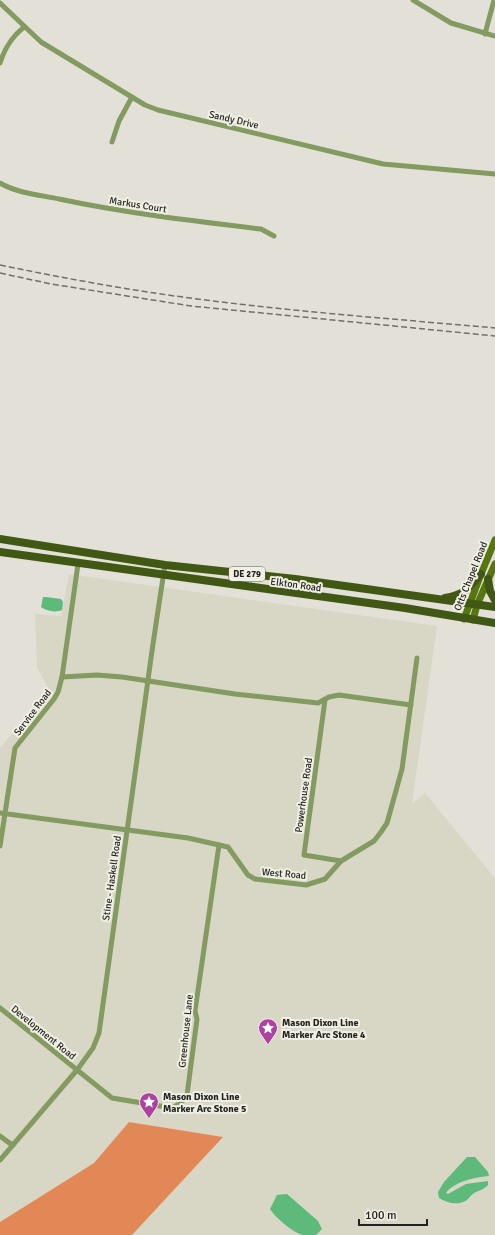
<svg xmlns="http://www.w3.org/2000/svg" width="495" height="1235" viewBox="0 0 495 1235" font-family="Signika,sans-serif">
<style>
.built{fill:#d8d6c4}
.forest{fill:#e28856}
.water{fill:#5eba7b}
.lines{fill:none;stroke-linecap:round;stroke-linejoin:round}
.street{stroke:#839a60;stroke-width:5}
.secondary{stroke:#56760f;stroke-width:7}
.primary{stroke:#415714;stroke-width:8}
.rail{stroke:#706f69;stroke-width:1.5;stroke-dasharray:6 3;stroke-linecap:butt}
.labels{text-anchor:middle;stroke-width:4;stroke-linejoin:round;paint-order:stroke}
.shield{fill:#f0efe4;stroke:#60605a;stroke-width:1}
.shield-label{font-size:9px;font-weight:bold;fill:#23231f}
.street-label{font-size:10px;fill:#23231f;stroke:#f0efe4}
.poi-label{font-size:10px;font-weight:bold;fill:#23231f;stroke:#f0efe4;text-anchor:start}
</style>
<rect width="100%" height="100%" fill="#e3e1d7"/>
<polygon class="built" points="69,574 437,626 412,804 425,793 495,878 495,1235 132,1235 223,1137 129,1122 94,1163 0,1222 0,748 49,690 37,667 35,614 61,616"/>
<polygon class="forest" points="129,1122 223,1137 132,1235 0,1235 0,1222 94,1163"/>
<g class="water">
<path d="M 43,597 L 46,597 L 61,599 L 63,602 L 62,610 C 56,613 46,611 41,607 Z"/>
<path d="M 467,1157 L 475,1157 L 488,1172 L 489,1176 C 476,1177 455,1181 446,1193 L 448,1194 L 466,1184 L 488,1181 L 488,1185 C 483,1190 480,1190 474,1193 C 471,1195 469,1198 467,1200 C 458,1206 447,1203 439,1198 L 438,1192 L 444,1182 Z"/>
<path d="M 287,1194 L 318,1221 L 322,1229 L 316,1235 C 312,1235 307,1235 303,1235 C 293,1233 275,1217 270,1209 L 277,1195 Z"/>
</g>
<g class="lines">
<g class="street">
<polyline points="413,0 451,23 495,36"/>
<polyline points="0,3 41,42 145,105 158,110 383,164 495,174"/>
<polyline points="485,34 494,0"/>
<path d="M 0,63 C 5,47 12,37 24,27"/>
<polyline points="112,142 119,121 132,97"/>
<path d="M 0,183 C 17,193 39,195 59,199 C 125,213 193,221 261,229 L 274,236"/>
<polyline points="62,677 97,675 122,677 235,694 318,703 329,697 339,695 411,705"/>
<polyline points="325,700 304,855 341,861"/>
<polyline points="0,813 188,838 219,845 228,847 248,875 255,879 306,885 325,879 341,861 374,841 381,832 387,823 402,769 417,658"/>
<polyline points="0,846 15,748 54,699 58,692 62,677 78,564"/>
<polyline points="0,1008 112,1098 172,1108 181,1103 187,1095 197,1019 195,1011 219,845"/>
<polyline points="0,1136 8,1142 13,1145"/>
<path d="M 0,1160 L 77,1070 L 93,1048 L 99,1033 L 148,680 C 153,642 159,604 165,565"/>
</g>
<g class="secondary">
<polyline points="464,619 481,574 495,540"/>
<polyline points="473,620 477,605 495,564"/>
</g>
<g class="primary">
<polyline points="0,539 165,565 295,579 495,607"/>
<polyline points="0,552 405,608 495,623"/>
<polyline points="488,579 490,591 495,600"/>
<path d="M 445,598 C 464,595 469,588 481,574"/>
</g>
<g class="rail">
<path d="M 0,265 C 53,276 107,286 161,294 C 271,310 384,318 495,328"/>
<polyline points="0,273 51,284 191,306 495,336"/>
</g>
</g>
<defs>
<g id="sight-pin" transform="scale(1)"><path d="M0 17L-7.5 6A9.5 9.5 0 1 1 7.5 6Z" fill="#ad42a3" stroke="#f0efe4"/><path d="M0-6L1.8-2.2L6-1.7L2.9 1.2L3.7 5.4L0 3.3L-3.7 5.4L-2.9 1.2L-6-1.7L-1.8-2.2Z" fill="#fff"/></g>
</defs>
<g fill-rule="evenodd">
<use href="#sight-pin" x="268" y="1028"/>
<use href="#sight-pin" x="149" y="1102"/>
</g>
<g class="labels">
<rect class="shield" x="229" y="567" width="36" height="14" rx="3"/>
<g class="shield-label">
<text x="247" y="577">DE 279</text>
</g>
<g class="street-label">
<text transform="translate(234 119) rotate(13)" y="4">Sandy Drive</text>
<text transform="translate(138 204) rotate(9)" y="4">Markus Court</text>
<text transform="translate(470 576) rotate(-68)" y="4">Otts Chapel Road</text>
<text transform="translate(296 584) rotate(8)" y="4">Elkton Road</text>
<text transform="translate(32 712) rotate(-53)" y="4">Service Road</text>
<text transform="translate(303 795) rotate(-82)" y="4">Powerhouse Road</text>
<text transform="translate(284 873) rotate(5)" y="4">West Road</text>
<text transform="translate(111 878) rotate(-82)" y="4">Stine - Haskell Road</text>
<text transform="translate(185 1031) rotate(-84)" y="4">Greenhouse Lane</text>
<text transform="translate(44 1032) rotate(39)" y="4">Development Road</text>
</g>
<g class="poi-label">
<text x="282" y="1026">Mason Dixon Line<tspan x="282" dy="12">Marker Arc Stone 4</tspan></text>
<text x="163" y="1100">Mason Dixon Line<tspan x="163" dy="12">Marker Arc Stone 5</tspan></text>
</g>
</g>
<path d="M359 1219v6h68v-6" fill="none" stroke="#23231f" stroke-width="2"/>
<text x="365" y="1219" font-size="12" fill="#23231f" stroke="#f0efe4" stroke-width="3" paint-order="stroke">100 m</text>
</svg>
